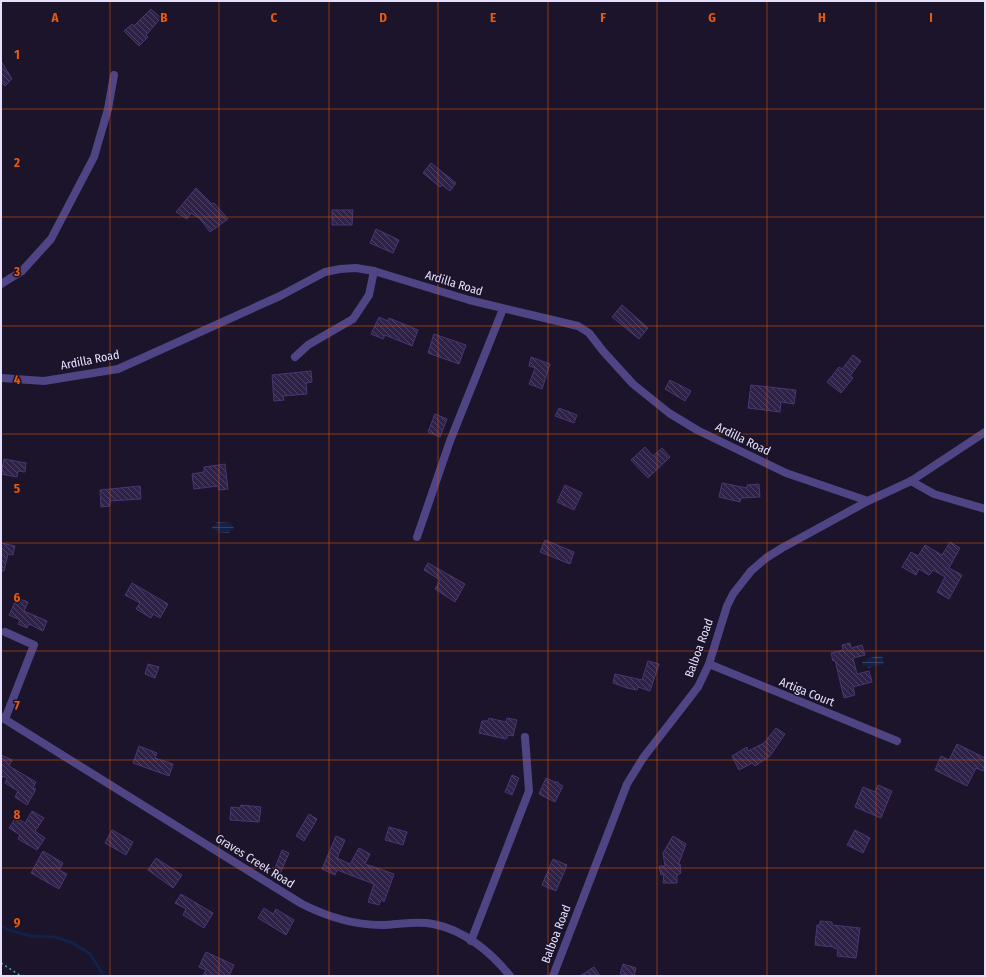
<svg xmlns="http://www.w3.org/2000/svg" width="986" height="977" viewBox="0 0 986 977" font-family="'Fira Sans Condensed',sans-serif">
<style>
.water{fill:url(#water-rules)}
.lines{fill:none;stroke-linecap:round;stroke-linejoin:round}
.stream{stroke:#132149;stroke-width:3}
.building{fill:url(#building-back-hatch);stroke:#4a3673}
.path{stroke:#3eabb2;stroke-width:1.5;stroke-dasharray:2 3;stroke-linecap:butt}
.street{stroke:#4f4484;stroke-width:8}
.grid{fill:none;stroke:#e8590c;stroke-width:1;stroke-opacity:0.55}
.labels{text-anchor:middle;stroke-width:3;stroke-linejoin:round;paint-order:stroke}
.street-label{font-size:12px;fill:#e7e0fc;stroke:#1b142a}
.grid-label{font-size:13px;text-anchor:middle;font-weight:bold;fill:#e8590c;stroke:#1b142a;stroke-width:3;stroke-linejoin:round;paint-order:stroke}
</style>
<defs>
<pattern id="water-rules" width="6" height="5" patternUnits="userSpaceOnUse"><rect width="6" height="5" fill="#132149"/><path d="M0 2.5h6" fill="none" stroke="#354164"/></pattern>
<pattern id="building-back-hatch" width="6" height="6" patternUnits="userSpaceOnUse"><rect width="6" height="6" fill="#2f2249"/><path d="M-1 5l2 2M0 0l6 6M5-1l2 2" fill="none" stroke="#4d4264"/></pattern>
</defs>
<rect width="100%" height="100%" fill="#1b142a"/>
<g class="water">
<polygon points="217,522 230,523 234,528 233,530 229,531 229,533 216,532 217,530 213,529 212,527 214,525 216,525"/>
<polygon points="882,655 884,664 868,668 867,665 863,666 862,662 867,661 866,659"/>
</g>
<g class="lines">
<polyline class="stream" points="1,925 8,930 31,936 55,937 73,943 90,954 104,976"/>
</g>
<g class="building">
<polygon points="151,9 161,18 146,35 148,37 139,46 124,31 132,24 134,26"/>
<polygon points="1,61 12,79 5,86 1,82"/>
<polygon points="431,163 456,183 450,191 442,185 440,187 423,173"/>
<polygon points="196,188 212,204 214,203 228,219 210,232 200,219 191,213 187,219 176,212"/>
<polygon points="332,210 353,210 352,225 332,225"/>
<polygon points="376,229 399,240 393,253 370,243"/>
<polygon points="622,305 648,328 639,339 612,317"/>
<polygon points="379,317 388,321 389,318 418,330 412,346 385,335 383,339 371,334"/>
<polygon points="434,334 466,345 459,364 428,353"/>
<polygon points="853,355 861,361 850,376 853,378 841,393 827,382 839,367 842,369"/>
<polygon points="531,357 550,364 542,389 529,384 535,368 529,366"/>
<polygon points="311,371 312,382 306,383 307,394 283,396 284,400 274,401 272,375"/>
<polygon points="670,380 691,391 685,401 665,389"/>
<polygon points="751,385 796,390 794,404 781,402 780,412 748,408"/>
<polygon points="559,408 577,415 574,423 555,416"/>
<polygon points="435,414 447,419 440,437 428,432"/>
<polygon points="645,447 653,456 662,448 670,457 648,478 631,460"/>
<polygon points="4,459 26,463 25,472 18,471 17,477 1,474"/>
<polygon points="225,464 228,489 219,490 218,486 194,489 192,474 204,472 204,467"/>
<polygon points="722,483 747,488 747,485 759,484 760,497 741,498 740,502 719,497"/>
<polygon points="565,485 582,493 574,510 557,502"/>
<polygon points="140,486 141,499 110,501 110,506 101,507 100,490"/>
<polygon points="545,540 574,552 570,564 540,552"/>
<polygon points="950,542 960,548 949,568 962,575 949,599 937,592 945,577 933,570 929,575 919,569 916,575 902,567 911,552 918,556 925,545 942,555"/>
<polygon points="1,543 15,546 13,555 8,554 4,571 1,571"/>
<polygon points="428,563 465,584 455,602 435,589 440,580 424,570"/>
<polygon points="132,583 168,604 160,618 153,614 151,618 136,609 140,603 125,595"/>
<polygon points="17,598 28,602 24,611 47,621 43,631 29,624 27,628 18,624 20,620 9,615"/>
<polygon points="850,643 851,648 862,645 865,655 853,658 857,674 869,671 872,682 853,687 855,695 844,698 835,660 833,661 831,653 843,650 842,645"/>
<polygon points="648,661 659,664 650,691 638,687 637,690 627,688 613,683 615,674 642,680"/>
<polygon points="148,664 159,667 155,678 145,674"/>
<polygon points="489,718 506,722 507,718 517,720 513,736 508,735 506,739 479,733 482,721 488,721"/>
<polygon points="776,728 785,734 770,756 755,766 752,763 739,770 732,756 747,747 748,751 764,743"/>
<polygon points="957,744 985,758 985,767 983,771 976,768 967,786 935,770 941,756 949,760"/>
<polygon points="139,746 157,753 155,758 173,764 169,776 133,763"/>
<polygon points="1,755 12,760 9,766 36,782 33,788 36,789 27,805 15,797 18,791 5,783 7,778 3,776 1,780"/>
<polygon points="512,775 519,778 512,795 505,792"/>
<polygon points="546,778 555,782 558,782 559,784 563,786 555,802 539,794"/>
<polygon points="878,785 892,791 881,818 855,807 863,787 875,792"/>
<polygon points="241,805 261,807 259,822 230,820 231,807 240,808"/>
<polygon points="32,811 44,818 35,831 45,838 37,850 18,839 20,835 9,828 16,817 25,823"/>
<polygon points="309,814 317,819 304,841 296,836"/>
<polygon points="389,827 407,832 403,845 385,840"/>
<polygon points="112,830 133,842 126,855 105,843"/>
<polygon points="855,830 870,838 863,853 847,845"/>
<polygon points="336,836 345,840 337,858 350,864 359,848 370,854 365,864 394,874 384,902 381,900 379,905 368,902 374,884 337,870 335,875 322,869"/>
<polygon points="673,836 686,844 679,863 679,865 681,865 680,866 681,873 677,875 677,883 663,883 664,874 661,875 659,866 665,866 663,853"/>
<polygon points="282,850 289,853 279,876 273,873"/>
<polygon points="43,851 63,863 59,870 67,874 59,889 31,873"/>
<polygon points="156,858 182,875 173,888 148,870"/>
<polygon points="553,859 567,865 556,891 542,885"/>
<polygon points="181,894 213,913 204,928 183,915 186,909 175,903"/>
<polygon points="264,908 273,914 276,909 294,920 286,935 258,918"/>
<polygon points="820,921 832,922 832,925 860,928 856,958 837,956 838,949 834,948 834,947 815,945 817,925 820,925"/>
<polygon points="206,952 234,965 229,976 203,976 206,970 199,967"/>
<polygon points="623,964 636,968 634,976 620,974"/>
<polygon points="594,967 600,976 580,976"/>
</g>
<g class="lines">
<polyline class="path" points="1,963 21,976"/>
<g class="street">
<polyline points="1,284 22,271 51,239 94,157 108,109 114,75"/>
<polyline points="295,357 308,345 353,319 369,295 374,271"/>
<polyline points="1,378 44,381 118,369 280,296 325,272 340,269 356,268 374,271 469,300 578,326 589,333 603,351 633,384 669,413 697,430 786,473 868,501"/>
<polyline points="911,481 934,494 985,509"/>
<polyline points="417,537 450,441 503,309"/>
<polyline points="5,632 34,645 5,719"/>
<polyline points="709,664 897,741"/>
<path d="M 1,717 L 302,904 C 326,916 353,925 381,925 C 398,925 416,920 433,924 C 464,930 491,952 510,976"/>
<polyline points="471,941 529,791 525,737"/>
<polyline points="553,976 627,784 643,758 698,687 709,664 727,606 733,594 751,571 766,558 782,548 868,501 911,481 985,432"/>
</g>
</g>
<path class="grid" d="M 110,1 L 110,976M 219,1 L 219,976M 329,1 L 329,976M 438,1 L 438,976M 548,1 L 548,976M 657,1 L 657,976M 767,1 L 767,976M 876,1 L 876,976M 1,109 L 985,109M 1,217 L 985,217M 1,326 L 985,326M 1,434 L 985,434M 1,543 L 985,543M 1,651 L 985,651M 1,760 L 985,760M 1,868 L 985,868"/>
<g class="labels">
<g class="street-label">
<text transform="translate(454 283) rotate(17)" y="4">Ardilla Road</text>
<text transform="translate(90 360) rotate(-11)" y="4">Ardilla Road</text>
<text transform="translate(743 439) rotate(26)" y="4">Ardilla Road</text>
<text transform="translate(699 648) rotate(-70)" y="4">Balboa Road</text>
<text transform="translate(807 692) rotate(22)" y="4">Artiga Court</text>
<text transform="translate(255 861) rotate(32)" y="4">Graves Creek Road</text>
<text transform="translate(556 934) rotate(-69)" y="4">Balboa Road</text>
</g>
</g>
<g class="grid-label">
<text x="55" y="22">A</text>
<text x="164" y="22">B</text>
<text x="274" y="22">C</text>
<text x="383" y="22">D</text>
<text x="493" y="22">E</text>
<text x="603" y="22">F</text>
<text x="712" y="22">G</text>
<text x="822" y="22">H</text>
<text x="931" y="22">I</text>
<text x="17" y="59">1</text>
<text x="17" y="167">2</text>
<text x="17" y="276">3</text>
<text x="17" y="384">4</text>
<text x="17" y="493">5</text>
<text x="17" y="602">6</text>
<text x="17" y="710">7</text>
<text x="17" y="819">8</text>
<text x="17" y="927">9</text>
</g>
<rect width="986" height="977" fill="none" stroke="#e7e0fc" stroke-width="4"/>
</svg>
